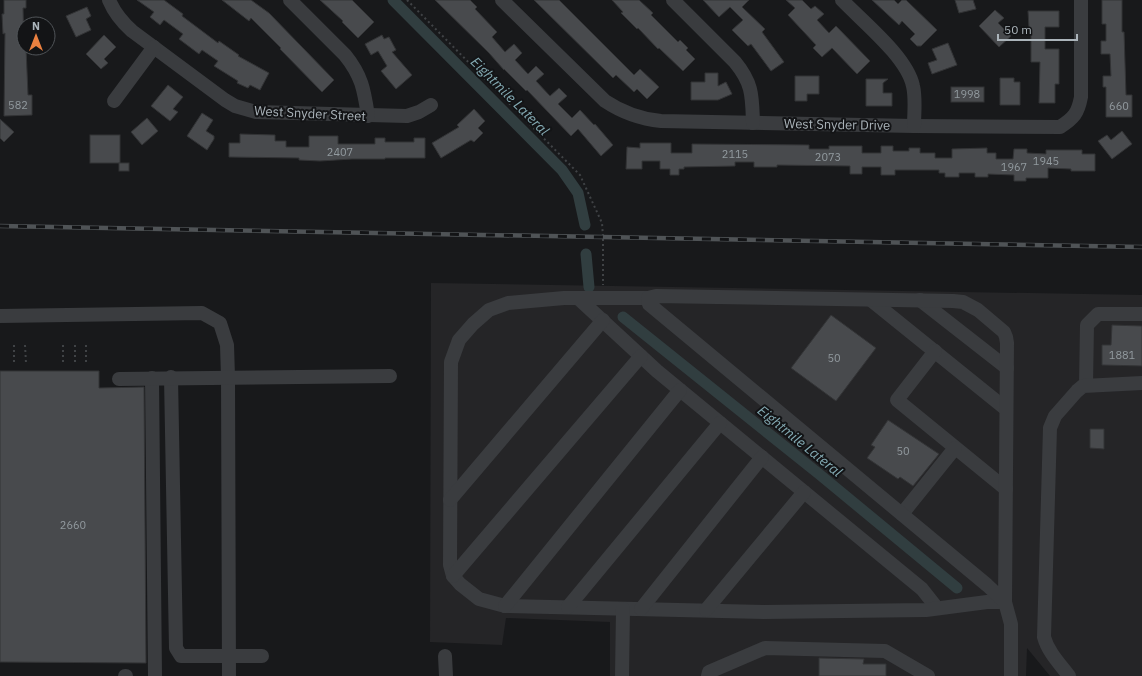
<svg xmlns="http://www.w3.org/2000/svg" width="1142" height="676" viewBox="0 0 1142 676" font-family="'IBM Plex Sans',sans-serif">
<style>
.built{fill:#252527}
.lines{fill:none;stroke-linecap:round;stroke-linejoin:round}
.canal{stroke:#313e40;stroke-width:11}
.building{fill:#484a4d;stroke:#333436}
.path{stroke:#404346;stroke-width:2;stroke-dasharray:2 3;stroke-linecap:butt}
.minor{stroke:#3a3c3f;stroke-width:14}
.rail-casing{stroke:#4f5356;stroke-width:4.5}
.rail{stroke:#131416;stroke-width:3;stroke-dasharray:9;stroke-linecap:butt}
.labels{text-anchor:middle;stroke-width:4;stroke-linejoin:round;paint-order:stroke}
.number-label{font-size:11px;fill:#929a9f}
.street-label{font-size:13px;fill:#abb4ba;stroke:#131416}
.water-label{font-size:14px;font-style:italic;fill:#84aab3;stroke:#131416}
</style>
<rect width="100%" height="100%" fill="#18191b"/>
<polygon class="built" points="431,283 1142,295 1142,676 1050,676 1027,648 1026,676 610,676 610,622 506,618 502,645 430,642"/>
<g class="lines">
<g class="canal">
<polyline points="393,0 562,170 578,193 585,225"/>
<polyline points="586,254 589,287"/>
<polyline points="623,317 819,474 957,588"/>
</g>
</g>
<g class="building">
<polygon points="4,0 26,0 26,8 23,8 24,48 26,48 28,95 32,95 32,115 4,116 5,33 3,34 2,14 4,14"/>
<polygon points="137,0 164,0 183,14 182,16 218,43 219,41 239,55 238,56 269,73 260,90 250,85 248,88 237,83 238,81 214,66 218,61 202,50 199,54 179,39 183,34 164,20 160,25 150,17 154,12"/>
<polygon points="222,0 251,0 269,13 334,80 322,92 280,49 281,48 251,18 249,21"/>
<polygon points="320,0 352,0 374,22 358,38 342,22 343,21"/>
<polygon points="435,0 470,0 477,7 475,9 497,32 492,37 505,52 514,44 522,53 515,60 528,74 536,66 544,74 536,81 550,96 559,88 567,96 558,104 572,118 580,110 594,125 595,124 613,145 601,156 578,129 571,136 527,90 526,91 504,69 504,70 489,53"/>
<polygon points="534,0 559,0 634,75 640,69 659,87 647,99 637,89 634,92 616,75 613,78"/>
<polygon points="612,0 639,0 653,13 651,15 678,42 680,40 688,48 686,50 695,59 683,71 659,48 658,49 638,28 637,29 621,13 623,12"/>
<polygon points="703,0 749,0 742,7 765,29 762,32 784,62 771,71 751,44 748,46 732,30 743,20 730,7 719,17"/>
<polygon points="786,0 802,0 811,9 815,6 824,14 817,20 829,33 836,26 870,61 857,74 832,48 822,57 813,48 816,45 788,15 795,8"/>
<polygon points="872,0 894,0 898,4 902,0 906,0 937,30 921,46 917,46 910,39 915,34 902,21 899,25"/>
<polygon points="955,0 973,0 976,9 959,13"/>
<polygon points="1102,0 1122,0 1122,32 1124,32 1126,95 1132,95 1132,117 1106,117 1106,87 1103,87 1103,76 1111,76 1110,54 1101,54 1101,41 1106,41 1106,24 1102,24"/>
<polygon points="87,7 91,16 86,19 91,30 76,37 66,16"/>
<polygon points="995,10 1004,18 998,23 1011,36 999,47 979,26"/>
<polygon points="1028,11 1059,11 1059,27 1045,27 1045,49 1059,49 1059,84 1055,84 1055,103 1039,103 1040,62 1031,62 1031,28 1029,28"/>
<polygon points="104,35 116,47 104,59 108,63 101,69 86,54"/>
<polygon points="382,35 384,39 389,37 396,50 392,52 412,75 396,89 381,71 387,66 378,51 371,55 365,44"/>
<polygon points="948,43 957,65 932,74 928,63 937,60 932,49"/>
<polygon points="705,73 718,73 718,86 726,82 732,94 718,100 691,100 691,82 705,82"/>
<polygon points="795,76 819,76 819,94 807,94 807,101 795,101"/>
<polygon points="1000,78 1014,78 1014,82 1020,82 1020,105 1000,105"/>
<polygon points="866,79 888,79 883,83 883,93 892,93 892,106 866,106"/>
<polygon points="168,85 183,97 173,109 178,112 170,121 151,106"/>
<rect x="951" y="87" width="33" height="15"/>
<polygon points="474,109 485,121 478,128 483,133 474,142 471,140 441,158 432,143 459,127 457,125"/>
<polygon points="202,113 213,120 206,131 214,136 214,139 207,150 187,136"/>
<polygon points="147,118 158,131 142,145 131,132"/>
<polygon points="0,119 14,132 4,142 0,138"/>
<polygon points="1122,131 1132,144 1112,159 1098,141 1107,135 1111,140"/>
<polygon points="240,134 275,135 275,141 286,141 286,147 309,147 309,136 338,136 338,144 375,144 375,138 385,138 385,142 414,142 414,138 425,138 425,158 385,158 385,159 352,159 320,161 299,160 299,158 229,157 229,143 240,143"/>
<rect x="90" y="135" width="30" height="28"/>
<polygon points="640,143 671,143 671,153 692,153 692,144 809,145 809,149 829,149 829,146 862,146 862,153 881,153 881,146 893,146 893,151 909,151 909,148 920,148 920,153 935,153 935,158 952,158 952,149 987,148 987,153 996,153 996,159 1013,159 1014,149 1027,149 1027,153 1046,154 1046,150 1082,150 1082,154 1095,154 1095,171 1071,171 1071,169 1048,168 1048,178 1026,178 1026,181 1014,181 1014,175 988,174 988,177 975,177 975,173 959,173 959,177 945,177 945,173 939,173 939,170 895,170 895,175 881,175 881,167 862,167 862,174 850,174 850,166 777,165 777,167 754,167 754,162 735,162 735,166 684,167 684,169 679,169 679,175 670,175 670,169 660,169 660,161 642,161 642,169 626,169 627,147 640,148"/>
<rect x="119" y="163" width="10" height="8"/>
<polygon points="831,315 876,348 836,401 791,368"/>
<polygon points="1112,325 1142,326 1142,366 1102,365 1102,345 1111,345"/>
<polygon points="0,371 99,371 99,388 144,387 146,663 0,662"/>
<polygon points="888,420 939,454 913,486 900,477 898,479 867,458 875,447 871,445"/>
<polygon points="1090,429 1104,429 1104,449 1090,448"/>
<polygon points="819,658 864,659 863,664 886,664 886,676 819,676"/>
</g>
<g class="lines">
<g class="path">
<polyline points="407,0 580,175 602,223 603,237 603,285"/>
<polyline points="14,345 14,363"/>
<polyline points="25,345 26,363"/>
<polyline points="63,345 63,363"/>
<polyline points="75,345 75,363"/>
<polyline points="86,345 86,363"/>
</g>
<g class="minor">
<path d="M 109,0 C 114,12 122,22 132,31 L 225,100 L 235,106 L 256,112 L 407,116 L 419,112 L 431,105"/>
<path d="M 290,0 L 345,55 C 362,76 364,90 368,116"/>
<path d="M 502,0 L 605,101 C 623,113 640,119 661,121 L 914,126 L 1060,127 C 1074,118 1078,113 1081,97 L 1081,0"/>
<path d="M 673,0 L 735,62 C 753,84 752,96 753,123"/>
<path d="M 842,0 C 863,22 907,57 913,86 C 916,99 914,113 914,126"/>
<polyline points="114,101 154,47"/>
<polyline points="578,298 657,371 922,589 937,608"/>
<polyline points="648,298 564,298 508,303 489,310 473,324 459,340 451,362 450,565 453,576 460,584 479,599 505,606 764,612 926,610 987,602 1005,602"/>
<polyline points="871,300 1006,409"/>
<polyline points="920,300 1007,368"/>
<polyline points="0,316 202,313 220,323 227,345 228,377 229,676"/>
<polyline points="935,351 897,400 1006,489"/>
<polyline points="171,377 176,648 181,656 262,656"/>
<polyline points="152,378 155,676"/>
<polyline points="119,379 390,376"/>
<polyline points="1086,385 1087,325 1098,314 1142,314"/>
<polyline points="450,500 603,320"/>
<polyline points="902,514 955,448"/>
<polyline points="453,576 641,356"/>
<polyline points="1005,602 987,585 649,304 648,298 656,296 953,301 963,302 978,310 1004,332 1006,337 1007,343 1005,602 1011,624 1011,676"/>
<polyline points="505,606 680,390"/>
<polyline points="568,607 720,423"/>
<polyline points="641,609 762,457"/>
<polyline points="706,610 804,492"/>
<polyline points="445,656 446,676"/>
<polyline points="125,676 126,676"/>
<polyline points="622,676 623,609"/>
<polyline points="708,676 709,672 765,648 885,651 928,676"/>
<path d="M 1069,676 C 1060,664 1048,652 1044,637 L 1050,428 L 1055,416 L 1077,391 L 1083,386 L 1142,383"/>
</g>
<g class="rail-casing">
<polyline id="rail" points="0,226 1142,247"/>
</g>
<use href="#rail" class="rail"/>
</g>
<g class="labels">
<g class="number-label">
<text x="967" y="98">1998</text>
<text x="18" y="109">582</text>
<text x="1119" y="110">660</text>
<text x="340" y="156">2407</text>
<text x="735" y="158">2115</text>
<text x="828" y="161">2073</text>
<text x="1046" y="165">1945</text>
<text x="1014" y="171">1967</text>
<text x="1122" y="359">1881</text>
<text x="834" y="362">50</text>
<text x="903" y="455">50</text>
<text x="73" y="529">2660</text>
</g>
<g class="street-label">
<text transform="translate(310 113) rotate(3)" y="5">West Snyder Street</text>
<text transform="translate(837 124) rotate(1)" y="5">West Snyder Drive</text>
</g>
<g class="water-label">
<text transform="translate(510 96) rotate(45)" y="5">Eightmile Lateral</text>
<text transform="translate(800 441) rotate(39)" y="5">Eightmile Lateral</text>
</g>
</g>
<g transform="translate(36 36)"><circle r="19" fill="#131416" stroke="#505458"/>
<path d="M0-3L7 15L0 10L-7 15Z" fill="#eb8140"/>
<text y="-6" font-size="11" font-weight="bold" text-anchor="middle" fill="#abb4ba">N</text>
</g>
<path d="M998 34v6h79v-6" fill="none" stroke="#abb4ba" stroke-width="2"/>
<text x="1004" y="34" font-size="12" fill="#abb4ba" stroke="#131416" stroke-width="3" paint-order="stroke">50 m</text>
</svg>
